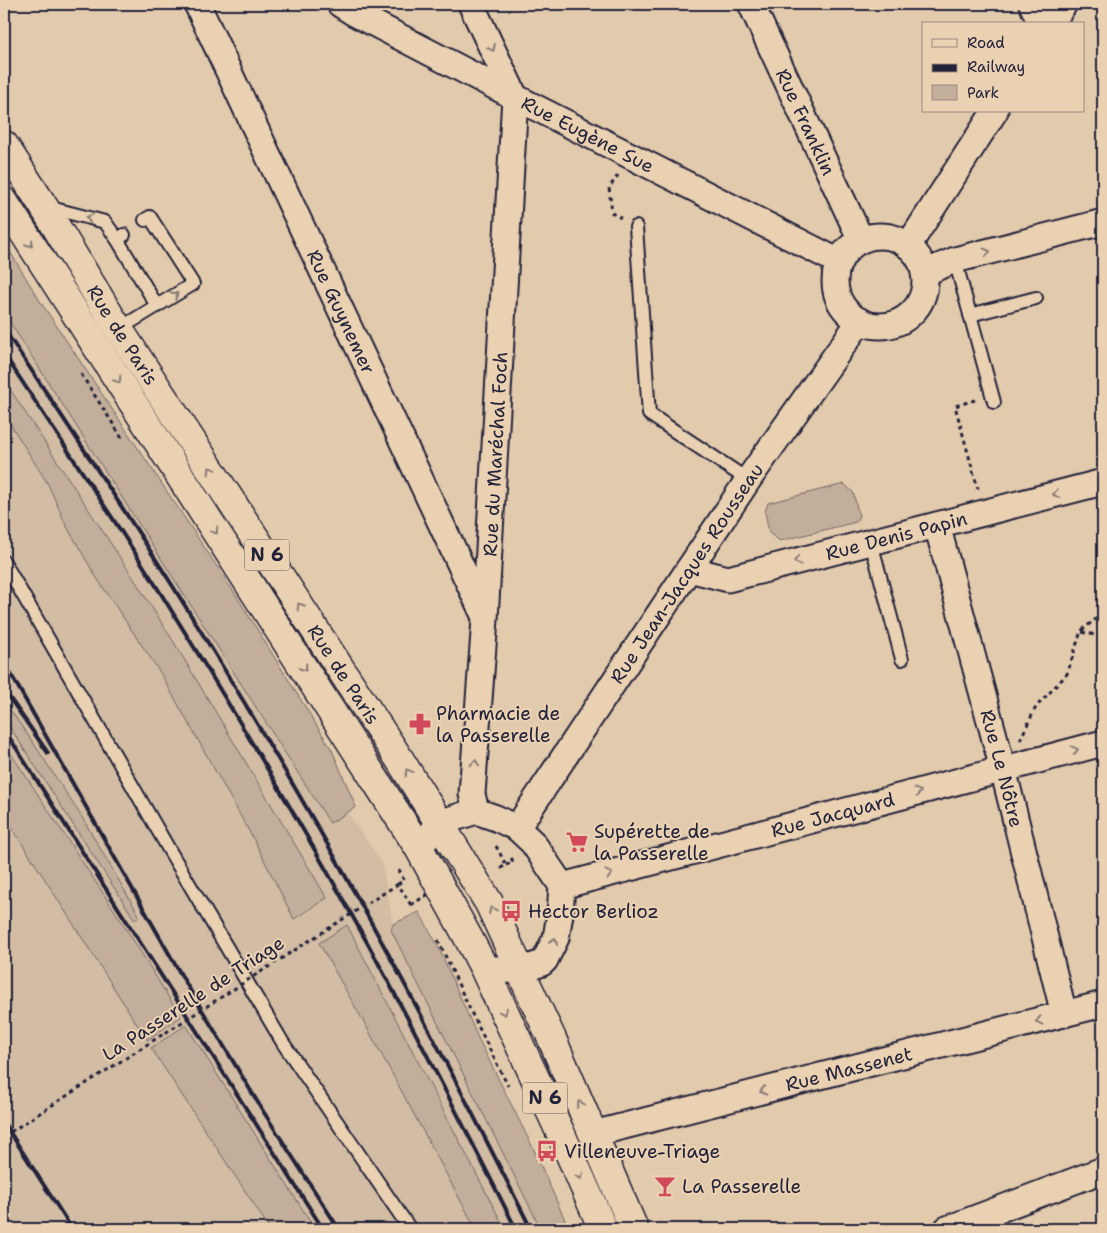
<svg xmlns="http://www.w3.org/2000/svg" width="1107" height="1233" viewBox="0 0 1107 1233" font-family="'Shantell Sans',sans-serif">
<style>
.built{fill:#d2bca3}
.green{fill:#c2ae9a;stroke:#72686a}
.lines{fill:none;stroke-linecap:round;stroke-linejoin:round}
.lane-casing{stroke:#22223b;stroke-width:16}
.street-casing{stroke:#22223b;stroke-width:29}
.primary-casing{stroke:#22223b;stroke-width:31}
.path{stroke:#22223b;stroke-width:3;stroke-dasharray:4 4;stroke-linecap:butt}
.lane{stroke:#ead1b2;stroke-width:12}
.street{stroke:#ead1b2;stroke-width:25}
.primary{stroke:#ead1b2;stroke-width:28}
.rail{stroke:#22223b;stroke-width:4}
.path-bridge{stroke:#22223b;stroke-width:3;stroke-dasharray:4 4;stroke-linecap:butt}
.oneway{stroke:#867a76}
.labels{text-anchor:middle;stroke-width:4;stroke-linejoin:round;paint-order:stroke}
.shield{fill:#ead1b2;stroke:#5e565f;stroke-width:1}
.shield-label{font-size:18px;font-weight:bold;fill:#22223b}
.street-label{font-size:19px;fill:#22223b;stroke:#ead1b2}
.poi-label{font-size:19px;fill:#22223b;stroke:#ead1b2;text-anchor:start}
</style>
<rect width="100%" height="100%" fill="#e2caad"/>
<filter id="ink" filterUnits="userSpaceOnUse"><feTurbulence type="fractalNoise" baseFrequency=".02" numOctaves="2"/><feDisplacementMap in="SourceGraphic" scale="10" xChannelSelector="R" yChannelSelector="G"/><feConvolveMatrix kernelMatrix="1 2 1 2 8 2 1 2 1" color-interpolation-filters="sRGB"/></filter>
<g filter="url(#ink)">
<polygon class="built" points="4,278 352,819 382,863 393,924 547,1229 4,1229"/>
<g class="green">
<polygon points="4,242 40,301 232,589 332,750 356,807 330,823 4,313"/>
<polygon points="4,380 136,582 175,644 327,898 294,919 254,840 161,674 96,577 66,525 48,484 4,414"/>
<polygon points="844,484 853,492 859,516 856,522 780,541 769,533 765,512 768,503"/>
<polygon points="4,701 32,741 83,819 139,915 135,920 4,718"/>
<polygon points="4,743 122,922 181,1017 147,1040 4,815"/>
<polygon points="419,912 437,944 478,1038 534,1150 569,1229 541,1229 391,930 393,924"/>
<polygon points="347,925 505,1229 476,1229 370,1033 319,943"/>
<polygon points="186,1025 315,1229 270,1229 151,1048"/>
</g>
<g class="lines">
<g class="lane-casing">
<g id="lane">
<polyline points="47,207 105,222 117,239 124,235"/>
<polyline points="636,227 649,414 748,480"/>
<polyline points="117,239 157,306"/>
<polyline points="955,260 994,402"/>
<polyline points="970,315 1036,298"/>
<polyline points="119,329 193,284 150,217 145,220"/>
<polyline points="871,542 902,659"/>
<polyline points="4,562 171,853 283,1043 410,1229"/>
</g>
</g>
<g class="street-casing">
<g id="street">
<path id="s1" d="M 197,4 L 484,615"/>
<path id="s2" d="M 340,4 L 354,13 L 515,97 L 839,262"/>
<polyline points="471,4 515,97 485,619 472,794 476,811"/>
<path id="s3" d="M 751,4 L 861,240"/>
<polyline points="1032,4 1041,24"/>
<polyline points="1051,24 1064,4"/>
<circle cx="880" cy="281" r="45"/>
<polyline points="908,246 995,111"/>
<polyline points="924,273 955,260 1103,222"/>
<path id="s4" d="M 937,525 L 1003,769 L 1064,1014"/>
<path id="s5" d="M 689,569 L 728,579 L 1103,482"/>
<path id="s6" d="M 517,828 L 748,480 L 860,321"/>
<polyline points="419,848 439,823 476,811 496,818 517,828 533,843 562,886 560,914 556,938 545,960 542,963 520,971 484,968"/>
<path id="s7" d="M 562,886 L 1103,743"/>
<path id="s8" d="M 593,1134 L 1103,1004"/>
<polyline points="947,1229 1103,1170"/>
</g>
</g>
<g class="primary-casing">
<g id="primary">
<path id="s9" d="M 4,145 L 44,207 L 112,319 L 400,760 L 489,903 L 552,1039 L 634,1229"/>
<polyline points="4,202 419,848 470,941 484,968 561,1134 603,1229"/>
</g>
</g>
<g class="path">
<polyline points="618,175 609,188 612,213 621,218"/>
<polyline points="81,374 122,438"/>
<polyline points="975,400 955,406 978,489"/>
<polyline points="1082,632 1099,636 1103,635"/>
<polyline points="1020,740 1036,707 1067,674 1081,631 1103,613"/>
<polyline points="496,846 506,865 498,870"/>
<polyline points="506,865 513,862 511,857"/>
<polyline points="401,870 399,872 404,880 398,884 411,905"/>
<polyline points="438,940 472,1014 508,1086"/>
</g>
<use href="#lane" class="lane"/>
<use href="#street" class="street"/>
<use href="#primary" class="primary"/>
<g class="rail">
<path d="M 4,329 C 61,415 119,501 174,588 C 223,666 271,746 317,826 C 393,958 463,1093 531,1229"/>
<path d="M 4,354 C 57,435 112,515 163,597 C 234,711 303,827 368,944 C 419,1038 468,1134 516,1229"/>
<polyline points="4,662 184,980 263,1111 339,1229"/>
<polyline points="4,690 48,753"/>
<polyline points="4,729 323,1229"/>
<polyline points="4,1123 72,1229"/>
</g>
<g class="path-bridge">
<polyline points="411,905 430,893"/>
<polyline points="4,1136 398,884"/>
</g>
</g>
<defs><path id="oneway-chevron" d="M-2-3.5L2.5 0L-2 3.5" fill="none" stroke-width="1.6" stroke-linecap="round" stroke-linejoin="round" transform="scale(1.25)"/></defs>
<g class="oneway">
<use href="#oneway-chevron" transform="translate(492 48) rotate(65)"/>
<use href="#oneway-chevron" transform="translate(89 218) rotate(-166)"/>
<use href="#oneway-chevron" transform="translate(30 244) rotate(57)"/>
<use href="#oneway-chevron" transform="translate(987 252) rotate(-15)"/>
<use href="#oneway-chevron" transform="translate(175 295) rotate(-32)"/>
<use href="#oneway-chevron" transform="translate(118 380) rotate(57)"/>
<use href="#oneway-chevron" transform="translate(211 470) rotate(-123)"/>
<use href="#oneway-chevron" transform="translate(1056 494) rotate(166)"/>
<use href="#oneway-chevron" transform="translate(215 531) rotate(57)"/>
<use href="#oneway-chevron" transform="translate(797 561) rotate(165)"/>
<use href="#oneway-chevron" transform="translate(300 606) rotate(-123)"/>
<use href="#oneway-chevron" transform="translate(304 668) rotate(57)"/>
<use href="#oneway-chevron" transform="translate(1075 750) rotate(-15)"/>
<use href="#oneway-chevron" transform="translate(475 763) rotate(-86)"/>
<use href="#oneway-chevron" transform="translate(408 772) rotate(-121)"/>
<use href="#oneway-chevron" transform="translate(918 792) rotate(-15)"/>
<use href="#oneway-chevron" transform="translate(609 874) rotate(-15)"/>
<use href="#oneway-chevron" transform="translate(492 910) rotate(-115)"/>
<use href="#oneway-chevron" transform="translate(554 941) rotate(-68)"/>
<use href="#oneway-chevron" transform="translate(504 1012) rotate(65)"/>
<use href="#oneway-chevron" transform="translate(1039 1021) rotate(166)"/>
<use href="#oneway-chevron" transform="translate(763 1091) rotate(166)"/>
<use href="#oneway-chevron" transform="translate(580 1104) rotate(-113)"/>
<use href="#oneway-chevron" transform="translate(580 1176) rotate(66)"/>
</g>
</g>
<defs>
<g id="pharmacy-bare" transform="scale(1.725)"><path d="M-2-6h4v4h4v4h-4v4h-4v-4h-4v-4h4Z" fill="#d1495b" stroke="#ead1b2" stroke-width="2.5" paint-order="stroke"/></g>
<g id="supermarket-bare" transform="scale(1.725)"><path d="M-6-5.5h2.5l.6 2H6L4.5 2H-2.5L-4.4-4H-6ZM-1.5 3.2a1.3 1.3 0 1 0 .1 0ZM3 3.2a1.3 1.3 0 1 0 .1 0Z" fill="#d1495b" stroke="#ead1b2" stroke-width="2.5" paint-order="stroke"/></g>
<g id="bus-bare" transform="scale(1.725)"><path d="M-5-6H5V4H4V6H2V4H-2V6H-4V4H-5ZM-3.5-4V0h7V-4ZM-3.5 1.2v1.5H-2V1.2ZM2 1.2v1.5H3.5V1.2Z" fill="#d1495b" stroke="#ead1b2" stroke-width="2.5" paint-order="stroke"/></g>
<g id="bar-bare" transform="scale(1.725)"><path d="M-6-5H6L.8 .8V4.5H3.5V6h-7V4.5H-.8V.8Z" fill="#d1495b" stroke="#ead1b2" stroke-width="2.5" paint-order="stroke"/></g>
</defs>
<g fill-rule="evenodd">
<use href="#pharmacy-bare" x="420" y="724"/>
<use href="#supermarket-bare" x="577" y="842"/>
<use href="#bus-bare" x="511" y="911"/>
<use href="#bus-bare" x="547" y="1151"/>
<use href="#bar-bare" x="665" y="1186"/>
</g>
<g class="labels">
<g class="shield">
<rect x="244.5" y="539.5" width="45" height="31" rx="4"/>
<rect x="522.5" y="1082.5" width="45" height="31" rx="4"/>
</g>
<g class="shield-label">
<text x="267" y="561">N 6</text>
<text x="545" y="1104">N 6</text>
</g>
<g class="street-label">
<text dy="7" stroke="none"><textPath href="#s3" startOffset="130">Rue Franklin</textPath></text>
<text dy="7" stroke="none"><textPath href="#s2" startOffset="280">Rue Eugène Sue</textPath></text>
<text dy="7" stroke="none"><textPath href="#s1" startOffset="340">Rue Guynemer</textPath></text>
<text dy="7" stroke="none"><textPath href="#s9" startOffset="224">Rue de Paris</textPath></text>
<text transform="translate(495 454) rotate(-87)" y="7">Rue du Maréchal Foch</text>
<text dy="7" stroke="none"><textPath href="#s5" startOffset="214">Rue Denis Papin</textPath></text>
<text dy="7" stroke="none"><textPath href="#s6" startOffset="306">Rue Jean-Jacques Rousseau</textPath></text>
<text dy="7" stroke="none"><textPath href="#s9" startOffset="629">Rue de Paris</textPath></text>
<text dy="7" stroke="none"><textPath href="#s4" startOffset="252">Rue Le Nôtre</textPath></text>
<text dy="7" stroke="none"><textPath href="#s7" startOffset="280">Rue Jacquard</textPath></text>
<text transform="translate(193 998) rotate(-33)" y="7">La Passerelle de Triage</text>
<text dy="7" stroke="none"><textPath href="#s8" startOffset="264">Rue Massenet</textPath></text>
</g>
<g class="poi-label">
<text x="436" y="720">Pharmacie de<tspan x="436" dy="22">la Passerelle</tspan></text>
<text x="594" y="838">Supérette de<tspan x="594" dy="22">la Passerelle</tspan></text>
<text x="528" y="918">Hector Berlioz</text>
<text x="564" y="1158">Villeneuve-Triage</text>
<text x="682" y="1193">La Passerelle</text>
</g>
</g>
<rect width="1107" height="1233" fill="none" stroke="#ead1b2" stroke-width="20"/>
<rect x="10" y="10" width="1087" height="1213" fill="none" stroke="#22223b" stroke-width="2" filter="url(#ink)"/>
<rect x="922" y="22" width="162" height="90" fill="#ead1b2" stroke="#9a8b82"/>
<rect x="932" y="39" width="25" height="8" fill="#ead1b2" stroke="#9a8b82"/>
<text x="967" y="48" font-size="15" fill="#22223b">Road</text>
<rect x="932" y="64" width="25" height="8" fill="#22223b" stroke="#9a8b82"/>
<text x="967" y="72" font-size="15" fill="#22223b">Railway</text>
<rect x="932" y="85" width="25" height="15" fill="#c2ae9a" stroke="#9a8b82"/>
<text x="967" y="98" font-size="15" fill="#22223b">Park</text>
</svg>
